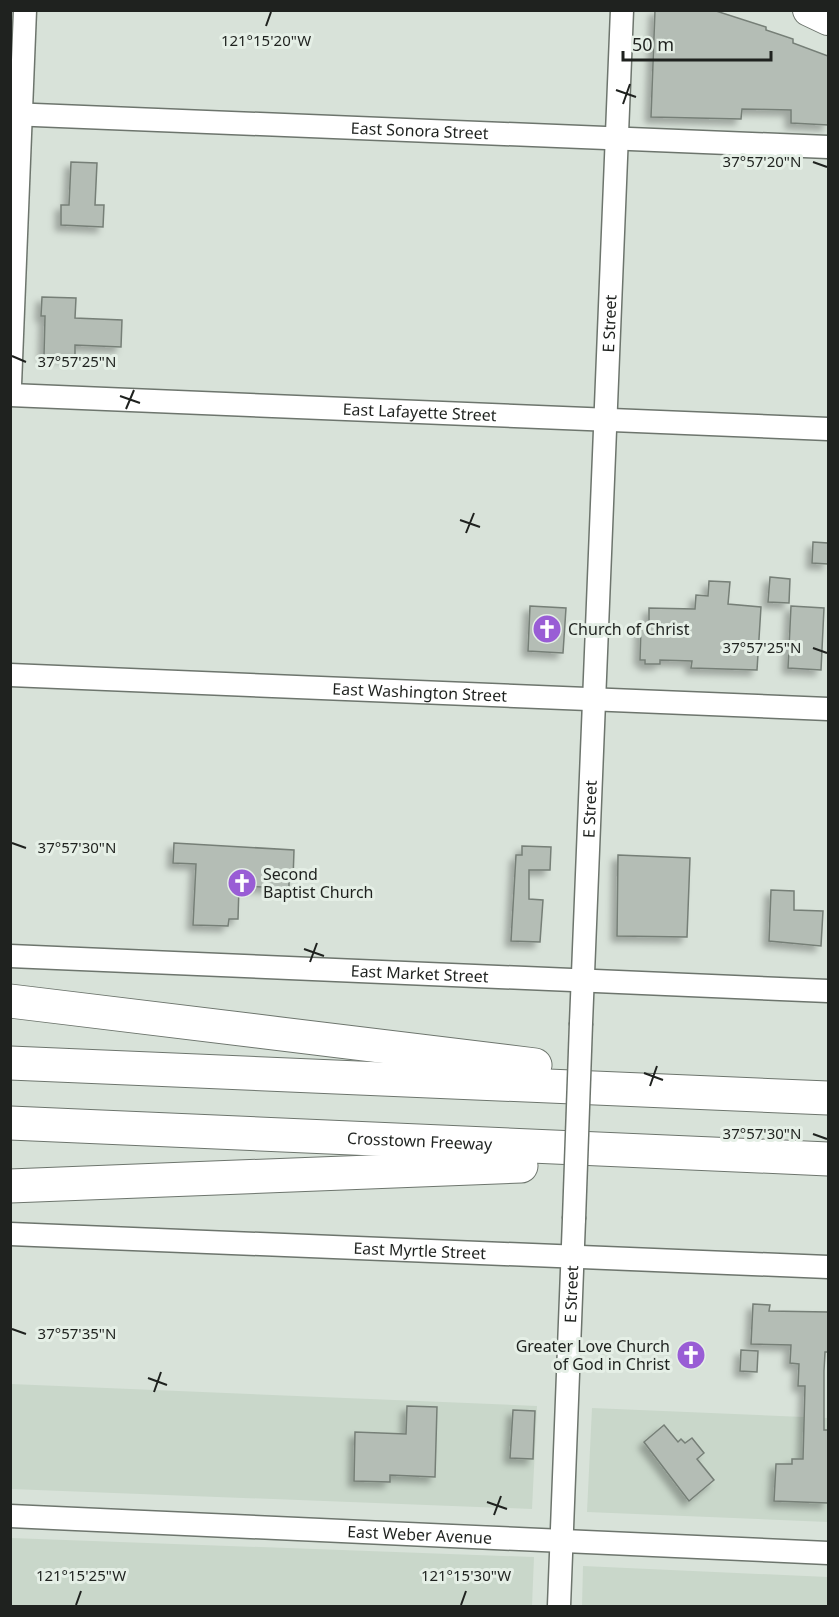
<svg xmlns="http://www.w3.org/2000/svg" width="839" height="1617" viewBox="0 0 839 1617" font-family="'Noto Sans',sans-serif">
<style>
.built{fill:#c9d7ca}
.building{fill:#b4bdb5;stroke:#767f77;stroke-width:1.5;filter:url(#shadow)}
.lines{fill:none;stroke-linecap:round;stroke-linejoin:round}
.street-casing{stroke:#6d756d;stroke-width:25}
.secondary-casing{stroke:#6d756d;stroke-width:34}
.highway-casing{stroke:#6d756d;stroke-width:35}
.street{stroke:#fff;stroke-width:22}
.secondary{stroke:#fff;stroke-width:32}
.highway{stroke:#fff;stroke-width:33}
.street-bridge-casing{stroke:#6d756d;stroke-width:25;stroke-linecap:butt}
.street-bridge{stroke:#fff;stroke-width:22}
.ticks{fill:none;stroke:#1f221f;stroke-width:2}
.labels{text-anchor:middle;stroke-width:6;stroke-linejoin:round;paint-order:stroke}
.street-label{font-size:16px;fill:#1f221f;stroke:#e5efe6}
.poi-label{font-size:16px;fill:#1f221f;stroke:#e5efe6;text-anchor:start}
.ticks-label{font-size:15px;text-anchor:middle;fill:#1f221f;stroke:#e5efe6;stroke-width:6;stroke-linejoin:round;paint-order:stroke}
</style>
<defs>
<filter id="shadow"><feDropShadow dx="-5.5" dy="5.5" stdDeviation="3" flood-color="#0004"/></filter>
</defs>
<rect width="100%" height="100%" fill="#d8e2d9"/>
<g class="built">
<polygon points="11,1384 537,1406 532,1509 11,1489"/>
<polygon points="592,1408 828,1418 828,1522 587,1512"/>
<polygon points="11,1538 534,1557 532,1606 11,1606"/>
<polygon points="583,1566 828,1577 828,1606 582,1606"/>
</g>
<g class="building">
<polygon points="655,10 713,10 766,27 766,30 793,39 793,43 828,56 828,125 791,123 791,110 742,109 741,119 651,117"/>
<polygon points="71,162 97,163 95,205 104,205 103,227 61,225 61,205 69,205"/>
<polygon points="42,297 76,298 75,318 122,320 121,347 75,345 75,357 44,356 45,316 41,316"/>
<polygon points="813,542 828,543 828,564 812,563"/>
<polygon points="770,577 790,579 789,603 768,602"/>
<polygon points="709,581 730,582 728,604 761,607 757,670 691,668 692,661 660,660 660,664 645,664 645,660 640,660 641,627 649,627 649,608 695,609 696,595 708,596"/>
<polygon points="530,606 566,608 563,653 528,651"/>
<polygon points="791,606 824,608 821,670 788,668"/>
<polygon points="174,843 294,850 293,880 289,879 289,888 239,886 238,919 229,919 228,926 193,925 196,864 173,863"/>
<polygon points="522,846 551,847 550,870 529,870 529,899 543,900 540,942 511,941 516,855 522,855"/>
<polygon points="618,855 690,858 687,937 617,936"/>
<polygon points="771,890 794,891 794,910 823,911 821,946 769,941"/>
<polygon points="753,1304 770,1305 769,1311 828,1312 828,1352 825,1352 824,1371 824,1430 828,1430 828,1503 774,1501 776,1464 792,1464 792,1459 803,1459 805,1386 798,1386 799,1364 790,1363 791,1345 751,1344"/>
<polygon points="741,1350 758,1351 757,1372 740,1371"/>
<polygon points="407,1406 437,1407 435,1477 390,1475 390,1482 354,1481 355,1432 406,1434"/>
<polygon points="513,1410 535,1411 533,1459 510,1458"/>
<polygon points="664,1425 678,1442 681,1439 685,1443 692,1438 704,1453 697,1459 714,1480 689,1501 644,1442"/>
</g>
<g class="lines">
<g class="street-casing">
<g id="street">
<path id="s1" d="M 10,114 L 828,147"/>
<polyline points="10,385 25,10"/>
<path id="s2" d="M 10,395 L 828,429"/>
<path id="s3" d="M 10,675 L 828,709"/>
<path id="s4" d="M 10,956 L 828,991"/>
<path id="s5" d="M 581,1023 L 622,10"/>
<path id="s6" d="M 10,1234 L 828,1267"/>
<path id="s7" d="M 10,1516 L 828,1553"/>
<path id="s8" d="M 559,1606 L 574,1219"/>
</g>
</g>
<g class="secondary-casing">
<polyline id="secondary" points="809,10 828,19"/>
</g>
<g class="highway-casing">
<g id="highway">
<polyline points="10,1001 535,1065"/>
<polyline points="10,1063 828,1098"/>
<path id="s9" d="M 10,1123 L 828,1159"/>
<polyline points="10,1186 521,1166"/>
</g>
</g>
<use href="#street" class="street"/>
<use href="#secondary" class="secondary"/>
<use href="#highway" class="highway"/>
<g class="street-bridge-casing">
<polyline id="street-bridge" points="574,1219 581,1023"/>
</g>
<use href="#street-bridge" class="street-bridge"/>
</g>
<path class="ticks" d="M 266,26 L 271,12M 616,90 L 636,97M 623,104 L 630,84M 813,162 L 827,167M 12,356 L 26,362M 120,396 L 140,403M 126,409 L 134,390M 460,520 L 480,527M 466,533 L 474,513M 813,648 L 827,653M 12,843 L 26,848M 304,949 L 324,956M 310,962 L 317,943M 644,1073 L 663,1080M 650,1086 L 657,1066M 813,1134 L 827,1139M 12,1329 L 26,1334M 148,1378 L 167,1385M 154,1392 L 161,1372M 487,1502 L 507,1509M 494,1515 L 501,1496M 76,1605 L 81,1591M 461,1605 L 466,1591"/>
<defs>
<g id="church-disc" transform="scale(1.5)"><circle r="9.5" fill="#995dd5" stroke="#e5efe6"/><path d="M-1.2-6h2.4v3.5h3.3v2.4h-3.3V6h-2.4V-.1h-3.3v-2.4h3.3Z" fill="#fff"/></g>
</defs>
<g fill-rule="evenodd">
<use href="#church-disc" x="547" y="629"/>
<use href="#church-disc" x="242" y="883"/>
<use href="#church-disc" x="691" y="1355"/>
</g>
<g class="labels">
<g class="street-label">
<text dy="6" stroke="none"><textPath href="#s1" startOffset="410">East Sonora Street</textPath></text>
<text dy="6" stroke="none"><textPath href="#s5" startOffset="700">E Street</textPath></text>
<text dy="6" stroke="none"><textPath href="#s2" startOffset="410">East Lafayette Street</textPath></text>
<text dy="6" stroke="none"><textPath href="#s3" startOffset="410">East Washington Street</textPath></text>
<text dy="6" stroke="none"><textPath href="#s5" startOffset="214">E Street</textPath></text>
<text dy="6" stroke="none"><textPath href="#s4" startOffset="410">East Market Street</textPath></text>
<text dy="6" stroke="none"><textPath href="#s9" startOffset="410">Crosstown Freeway</textPath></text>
<text dy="6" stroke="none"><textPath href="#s6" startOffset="410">East Myrtle Street</textPath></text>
<text dy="6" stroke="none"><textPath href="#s8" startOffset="312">E Street</textPath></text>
<text dy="6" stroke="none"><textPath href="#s7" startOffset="410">East Weber Avenue</textPath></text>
</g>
<g class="poi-label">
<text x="568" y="635">Church of Christ</text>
<text x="263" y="880">Second<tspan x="263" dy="18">Baptist Church</tspan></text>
<text x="670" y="1352" text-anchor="end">Greater Love Church<tspan x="670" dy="18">of God in Christ</tspan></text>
</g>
</g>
<g class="ticks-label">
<text x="266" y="46">121°15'20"W</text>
<text x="762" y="167">37°57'20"N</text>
<text x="77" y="367">37°57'25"N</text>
<text x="762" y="653">37°57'25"N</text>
<text x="77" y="853">37°57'30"N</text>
<text x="762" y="1139">37°57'30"N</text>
<text x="77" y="1339">37°57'35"N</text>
<text x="81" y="1581">121°15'25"W</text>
<text x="466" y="1581">121°15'30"W</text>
</g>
<rect width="839" height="1617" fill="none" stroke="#1f221f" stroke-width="24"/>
<path d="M623 51v9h148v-9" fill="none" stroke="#1f221f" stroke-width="3"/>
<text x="632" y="51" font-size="18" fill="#1f221f" stroke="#e5efe6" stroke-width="4.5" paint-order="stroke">50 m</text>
</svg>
